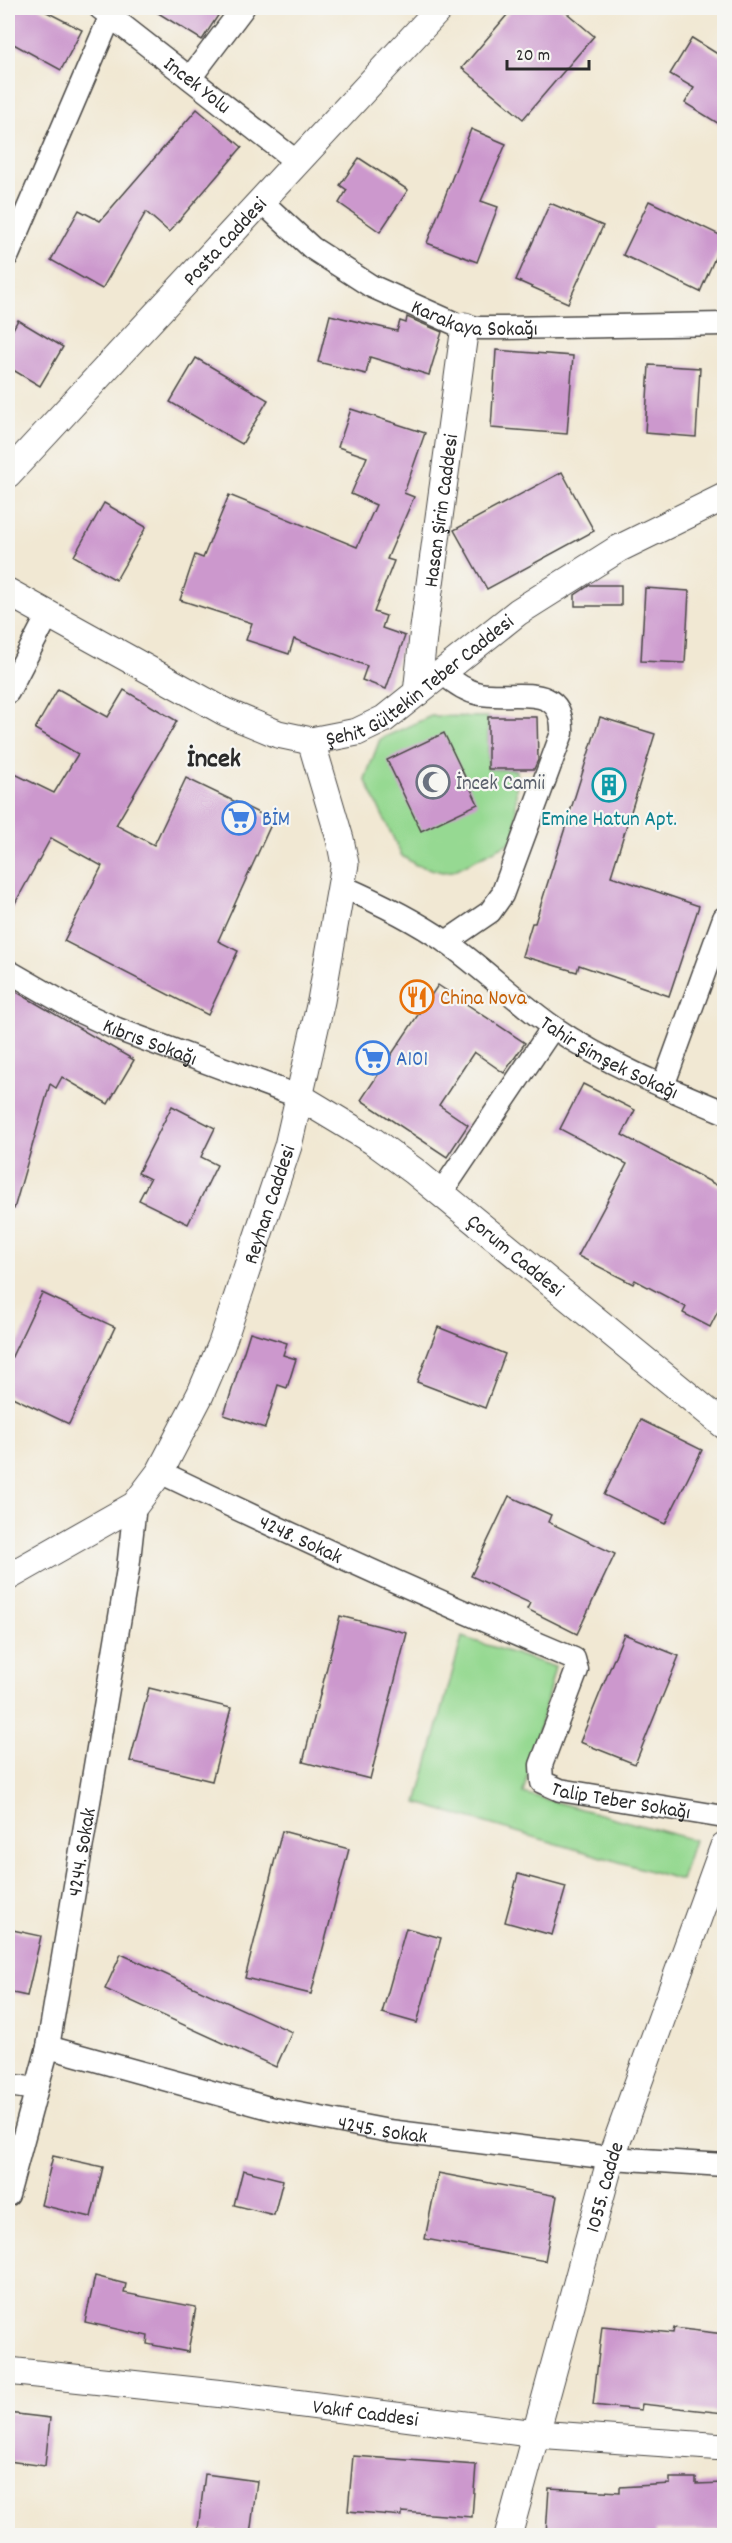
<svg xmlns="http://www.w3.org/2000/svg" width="732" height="2543" viewBox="0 0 732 2543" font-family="Dekko,sans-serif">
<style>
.green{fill:#96d992;stroke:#60825e;stroke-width:1.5}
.building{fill:#cc98cd}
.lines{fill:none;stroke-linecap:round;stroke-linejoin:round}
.minor-casing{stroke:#494744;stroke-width:25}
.tertiary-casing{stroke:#494744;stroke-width:29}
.minor{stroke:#fff;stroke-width:22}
.tertiary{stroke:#fff;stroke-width:27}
.labels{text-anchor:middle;stroke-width:4.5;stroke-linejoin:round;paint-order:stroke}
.street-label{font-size:21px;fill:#2b2b2b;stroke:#f6f6f2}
.worship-label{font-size:21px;fill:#5b616d;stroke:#f6f6f2;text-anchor:start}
.shop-label{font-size:21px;fill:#366cbe;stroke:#f6f6f2;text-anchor:start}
.culture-label{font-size:21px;fill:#0d838f;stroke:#f6f6f2}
.food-label{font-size:21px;fill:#c56008;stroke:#f6f6f2;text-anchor:start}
.district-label{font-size:27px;font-weight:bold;fill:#2b2b2b;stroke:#f6f6f2}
</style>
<rect width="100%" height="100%" fill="#f6f6f2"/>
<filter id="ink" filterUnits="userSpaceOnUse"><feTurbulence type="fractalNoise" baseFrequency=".0167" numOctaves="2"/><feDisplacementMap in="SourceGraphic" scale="12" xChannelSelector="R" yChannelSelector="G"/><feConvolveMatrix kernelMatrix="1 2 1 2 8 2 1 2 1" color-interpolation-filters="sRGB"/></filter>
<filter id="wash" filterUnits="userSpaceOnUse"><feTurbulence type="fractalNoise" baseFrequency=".008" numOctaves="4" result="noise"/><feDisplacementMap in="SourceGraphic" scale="24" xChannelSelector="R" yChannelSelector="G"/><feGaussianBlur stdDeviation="1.35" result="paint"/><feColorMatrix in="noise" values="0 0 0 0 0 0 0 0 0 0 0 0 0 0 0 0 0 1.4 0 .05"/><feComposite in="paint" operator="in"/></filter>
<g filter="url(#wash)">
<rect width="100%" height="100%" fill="#f1e8d3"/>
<g class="green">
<polygon points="431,716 488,717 488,769 516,770 516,834 509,843 453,871 442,872 416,865 402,856 365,779 380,739"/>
<polygon points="462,1637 555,1667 523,1793 694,1840 681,1880 417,1803"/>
</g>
<g id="blocks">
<g class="building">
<polygon points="8,8 39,8 82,30 61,70 8,41"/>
<polygon points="150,8 223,8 202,40"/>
<polygon points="513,8 561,8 594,36 523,119 462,68"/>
<polygon points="692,38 724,58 724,127 685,103 694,88 670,74"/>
<polygon points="197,109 242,147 169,232 146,212 102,289 51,260 79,210 100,221"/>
<polygon points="471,129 506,144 481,201 498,207 477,262 427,243"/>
<polygon points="359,158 408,190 380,232 339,203 347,190 340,185"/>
<polygon points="649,201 724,237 700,292 623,255"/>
<polygon points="550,203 603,226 568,303 516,280"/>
<polygon points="330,315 397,331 400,321 406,323 407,317 442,332 429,375 370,357 366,374 318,362"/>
<polygon points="18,320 63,347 40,386 8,367 8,338"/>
<polygon points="496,350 573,356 567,434 491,428"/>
<polygon points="196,358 268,400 242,444 170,402"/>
<polygon points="649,365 700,368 696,437 645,433"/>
<polygon points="351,409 425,433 404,493 414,497 387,559 394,561 374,612 386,616 382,628 405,636 386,689 362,680 367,666 294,639 289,654 246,640 252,623 180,600 195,555 203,558 229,495 357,547 376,505 351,494 367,457 338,447"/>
<polygon points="562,472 594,531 487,589 454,530"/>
<polygon points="104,503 146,527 116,580 74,556"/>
<polygon points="590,585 621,585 621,606 575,606 575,595"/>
<polygon points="645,588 689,591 685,663 641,661"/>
<polygon points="58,689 108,717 124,690 177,721 116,825 154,845 186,778 273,820 218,941 238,951 208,1015 64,941 102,866 51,838 8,916 8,785 13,773 54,793 78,754 35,729"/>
<polygon points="488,717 537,717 538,760 534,769 488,769"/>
<polygon points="600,717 655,734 611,876 699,906 669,996 579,965 577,972 522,956 532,923 535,923"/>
<polygon points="444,733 478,804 421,831 387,760"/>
<polygon points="438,985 525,1043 504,1073 474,1052 439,1105 468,1125 447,1157 361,1100"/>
<polygon points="8,987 134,1060 108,1104 62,1077 56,1088 50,1084 14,1209 8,1208"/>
<polygon points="583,1084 635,1110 622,1135 724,1189 724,1299 710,1327 683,1313 686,1307 635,1280 633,1284 578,1256 627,1164 560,1129"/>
<polygon points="172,1106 215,1128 201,1157 217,1165 188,1224 139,1200 150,1179 138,1173"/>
<polygon points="42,1293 115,1327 69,1424 8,1395 8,1365"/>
<polygon points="438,1327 505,1354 485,1408 417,1382"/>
<polygon points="250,1332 287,1343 283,1355 296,1359 287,1388 278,1385 265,1428 224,1415"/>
<polygon points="641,1420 702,1450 665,1524 604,1495"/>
<polygon points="509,1496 551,1515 548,1522 615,1554 577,1634 527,1609 530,1603 471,1576"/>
<polygon points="340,1616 407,1633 370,1779 303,1762"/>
<polygon points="624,1634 679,1656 635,1764 580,1742"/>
<polygon points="149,1688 231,1708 212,1781 130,1761"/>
<polygon points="282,1831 349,1849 311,1994 245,1978"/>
<polygon points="518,1874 566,1887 552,1935 505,1922"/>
<polygon points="406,1928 441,1938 417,2023 382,2013"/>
<polygon points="8,1929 41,1936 27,1996 8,1992"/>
<polygon points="121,1954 292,2032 276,2067 105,1989"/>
<polygon points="53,2156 103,2167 91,2217 41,2205"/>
<polygon points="243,2170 283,2180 274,2215 234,2205"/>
<polygon points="438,2173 557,2196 545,2261 425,2239"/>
<polygon points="95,2276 126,2284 124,2293 196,2307 188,2352 147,2344 148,2336 85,2322"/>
<polygon points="602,2326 673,2333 674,2328 724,2334 724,2413 642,2404 641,2410 593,2405"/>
<polygon points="8,2413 50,2418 45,2466 8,2461"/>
<polygon points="353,2456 476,2465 472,2517 402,2512 402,2516 348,2511"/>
<polygon points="205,2474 257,2481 250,2535 198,2529"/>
<polygon points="670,2478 696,2478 696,2484 724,2483 724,2530 656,2531 656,2535 546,2534 549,2488 620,2492 620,2487 670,2484"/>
</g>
</g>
</g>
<g filter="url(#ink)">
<use href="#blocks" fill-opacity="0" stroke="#494744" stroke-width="1.5"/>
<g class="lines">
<g class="minor-casing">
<g id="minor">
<path id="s1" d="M 100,8 L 297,162"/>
<polyline points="190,78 243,8"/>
<path id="s2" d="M 261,201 L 312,248 L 371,286 L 456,324 L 479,328 L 504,328 L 724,324"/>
<polyline points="8,255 111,15"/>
<path d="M 443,673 C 454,683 465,691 480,694 C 514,700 564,680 562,733 L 502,895 L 490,912 L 446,942"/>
<polyline points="8,692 49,613"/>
<path id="s3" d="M 341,886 C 378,902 413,919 446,942 C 483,968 516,1001 553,1027 C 605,1063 666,1088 724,1112"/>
<path id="s4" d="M 8,971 L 76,1010 L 117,1029 L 300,1097"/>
<polyline points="663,1086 724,918"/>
<polyline points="441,1193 553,1027"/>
<path id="s5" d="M 160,1472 C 297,1538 434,1600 574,1659 L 577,1670 L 541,1765 L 542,1782 L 560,1790 L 724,1817"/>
<path id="s6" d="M 48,2047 L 273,2109 L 389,2131 L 611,2158 L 724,2165"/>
<polyline points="8,2085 36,2089"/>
<path id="s7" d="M 8,2195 L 48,2047 L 128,1569 L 135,1505"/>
</g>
</g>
<g class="tertiary-casing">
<g id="tertiary">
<path id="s8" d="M 8,474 L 440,8"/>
<path id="s9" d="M 8,592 L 225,712 L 278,734 L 311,741 L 357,732 L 384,719 L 518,612 L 618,549 L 724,497"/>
<path id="s10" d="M 417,693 L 424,628 L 465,326"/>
<path id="s11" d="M 300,1097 L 373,1141 L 414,1171 L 724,1425"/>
<path id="s12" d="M 8,1577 L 135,1505 L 160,1472 L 200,1395 L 221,1346 L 288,1146 L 321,1001 L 345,864 L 340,839 L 311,741"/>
<path id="s13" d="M 8,2371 L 233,2395 L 536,2434 L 724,2447"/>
<path id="s14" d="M 508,2536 L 611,2158 L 724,1846"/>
</g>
</g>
<use href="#minor" class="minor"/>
<use href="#tertiary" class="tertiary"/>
</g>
</g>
<defs>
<g id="mosque-ring" transform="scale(1.725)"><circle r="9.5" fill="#f6f6f2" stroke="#6b7280" stroke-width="1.5"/><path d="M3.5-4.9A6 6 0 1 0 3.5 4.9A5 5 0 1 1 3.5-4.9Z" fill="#6b7280"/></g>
<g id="building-ring" transform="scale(1.725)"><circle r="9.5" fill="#f6f6f2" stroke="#0f9aa8" stroke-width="1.5"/><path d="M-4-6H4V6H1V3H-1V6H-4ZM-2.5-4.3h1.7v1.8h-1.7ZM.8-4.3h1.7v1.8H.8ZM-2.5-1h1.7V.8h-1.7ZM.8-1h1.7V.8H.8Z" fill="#0f9aa8"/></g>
<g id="supermarket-ring" transform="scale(1.725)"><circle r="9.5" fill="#f6f6f2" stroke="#3f7fe0" stroke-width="1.5"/><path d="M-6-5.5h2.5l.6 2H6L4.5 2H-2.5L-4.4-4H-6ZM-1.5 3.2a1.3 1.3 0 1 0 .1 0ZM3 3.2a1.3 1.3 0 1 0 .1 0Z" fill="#3f7fe0"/></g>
<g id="restaurant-ring" transform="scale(1.725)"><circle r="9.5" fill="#f6f6f2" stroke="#e8710a" stroke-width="1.5"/><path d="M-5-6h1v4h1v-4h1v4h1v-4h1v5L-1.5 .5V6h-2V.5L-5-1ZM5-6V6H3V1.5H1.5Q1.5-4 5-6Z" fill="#e8710a"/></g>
</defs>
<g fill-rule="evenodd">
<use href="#mosque-ring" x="433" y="782"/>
<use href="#building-ring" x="609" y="785"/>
<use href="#supermarket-ring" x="239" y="818"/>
<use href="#restaurant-ring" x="417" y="997"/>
<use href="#supermarket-ring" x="373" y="1058"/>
</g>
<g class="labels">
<g class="street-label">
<text dy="7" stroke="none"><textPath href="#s1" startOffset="124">Incek Yolu</textPath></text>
<text dy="7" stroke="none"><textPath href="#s8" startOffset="318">Posta Caddesi</textPath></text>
<text dy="7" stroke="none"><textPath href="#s2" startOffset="250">Karakaya Sokağı</textPath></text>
<text dy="7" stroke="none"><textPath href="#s10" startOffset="184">Hasan Şirin Caddesi</textPath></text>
<text dy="7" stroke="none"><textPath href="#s9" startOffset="466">Şehit Gültekin Teber Caddesi</textPath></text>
<text dy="7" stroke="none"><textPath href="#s4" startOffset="159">Kıbrıs Sokağı</textPath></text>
<text dy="7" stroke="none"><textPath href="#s3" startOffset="320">Tahir Şimşek Sokağı</textPath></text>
<text dy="7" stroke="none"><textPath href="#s12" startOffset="477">Reyhan Caddesi</textPath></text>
<text dy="7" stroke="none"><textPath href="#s11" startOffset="268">Çorum Caddesi</textPath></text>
<text dy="7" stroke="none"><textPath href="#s5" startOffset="156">4248. Sokak</textPath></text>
<text dy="7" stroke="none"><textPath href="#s5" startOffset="666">Talip Teber Sokağı</textPath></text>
<text dy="7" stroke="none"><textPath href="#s7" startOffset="351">4244. Sokak</textPath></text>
<text dy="7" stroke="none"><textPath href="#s6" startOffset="345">4245. Sokak</textPath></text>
<text dy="7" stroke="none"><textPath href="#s14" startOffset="362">1055. Cadde</textPath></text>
<text dy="7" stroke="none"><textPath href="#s13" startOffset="360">Vakıf Caddesi</textPath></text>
</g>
<g class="worship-label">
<text x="456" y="789">İncek Camii</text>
</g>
<g class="shop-label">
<text x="262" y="825">BİM</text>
<text x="396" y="1065">A101</text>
</g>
<g class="culture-label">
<text x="609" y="825">Emine Hatun Apt.</text>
</g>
<g class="food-label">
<text x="440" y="1004">China Nova</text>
</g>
<g class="district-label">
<text x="214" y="766">İncek</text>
</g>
</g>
<rect width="732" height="2543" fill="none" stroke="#f6f6f2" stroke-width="30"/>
<path d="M507 60v9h82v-9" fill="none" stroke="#2b2b2b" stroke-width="3"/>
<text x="516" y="60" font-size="18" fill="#2b2b2b" stroke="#f6f6f2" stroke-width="4.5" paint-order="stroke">20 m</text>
</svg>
